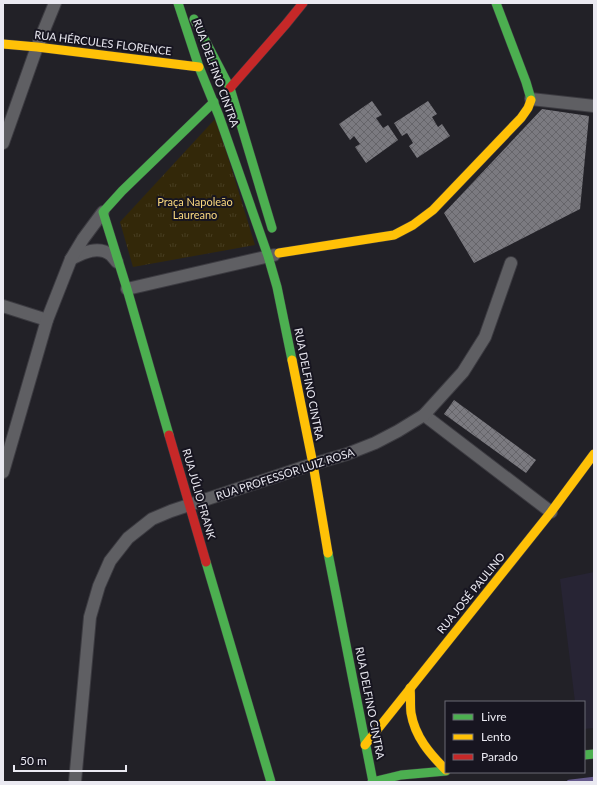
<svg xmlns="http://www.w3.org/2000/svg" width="597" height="785" viewBox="0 0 597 785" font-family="Lato,sans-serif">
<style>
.built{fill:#272434}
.park{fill:url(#park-tufts)}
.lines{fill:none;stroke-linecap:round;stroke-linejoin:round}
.stream{stroke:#64598b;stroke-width:4.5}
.building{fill:url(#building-cross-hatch)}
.street-casing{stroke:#3c3b41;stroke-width:14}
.fast-casing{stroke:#3c3b41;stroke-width:10}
.slow-casing{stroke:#3c3b41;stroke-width:10}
.jam-casing{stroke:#3c3b41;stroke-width:10}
.street{stroke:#5f5f63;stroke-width:12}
.fast{stroke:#4caf50;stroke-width:9}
.slow{stroke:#ffc107;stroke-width:9}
.jam{stroke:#c62828;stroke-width:9}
.labels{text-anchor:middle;stroke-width:4;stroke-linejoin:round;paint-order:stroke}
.street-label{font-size:11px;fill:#eae9f1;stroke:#171520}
.park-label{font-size:11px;fill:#fbd97f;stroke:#171520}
</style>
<defs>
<pattern id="park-tufts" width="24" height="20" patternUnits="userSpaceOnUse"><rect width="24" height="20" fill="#332809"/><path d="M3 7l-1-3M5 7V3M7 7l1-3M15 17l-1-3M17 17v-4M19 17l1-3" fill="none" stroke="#473d21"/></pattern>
<pattern id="building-cross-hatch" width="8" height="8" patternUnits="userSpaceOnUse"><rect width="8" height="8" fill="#7b7a80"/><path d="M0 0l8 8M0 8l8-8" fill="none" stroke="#66656a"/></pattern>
</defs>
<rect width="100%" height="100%" fill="#222127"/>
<polygon class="built" points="594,572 594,728 584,729 584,702 575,702 560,579"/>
<polygon class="park" points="216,118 255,245 133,267 120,222"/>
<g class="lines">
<polyline class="stream" points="569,782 594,779"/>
</g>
<g class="building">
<polygon points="372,101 382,115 376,118 383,128 388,125 398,140 366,163 355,147 360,144 354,136 350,140 339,124"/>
<polygon points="428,101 437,114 432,117 438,127 442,124 450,136 417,158 409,146 413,143 407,133 402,136 394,123"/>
<polygon points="542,109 589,116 580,209 474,263 444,213"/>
<polygon points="454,400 536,460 526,473 444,414"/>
</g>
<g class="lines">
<g class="street-casing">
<g id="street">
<polyline points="531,99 594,106"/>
<polyline points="3,143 37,47 55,3"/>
<path d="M 71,259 C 83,253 98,245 111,255 C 113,257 115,260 117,262"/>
<polyline points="127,289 274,255"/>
<polyline points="3,306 47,320"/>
<polyline points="424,415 551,512"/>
<polyline points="3,472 47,320 71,259 83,239 103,212"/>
<polyline points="75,782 90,617 99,586 110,561 128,538 152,519 171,511 313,464 347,454 375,443 398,431 424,415 463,372 485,337 511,263"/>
</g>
</g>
<g class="fast-casing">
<g id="fast">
<polyline points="178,3 199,67 219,116 268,256 277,287 292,360"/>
<polyline points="496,3 526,82 531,99 531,100"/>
<polyline points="194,19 230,88 272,228"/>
<polyline points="169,435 127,289 103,212 122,191 214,102"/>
<polyline points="328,553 373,782"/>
<polyline points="206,562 271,782"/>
<polyline points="584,755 594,754"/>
<polyline points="372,782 401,775 446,771"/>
</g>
</g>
<g class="slow-casing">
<g id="slow">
<polyline points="3,44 37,47 199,67"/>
<polyline points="279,253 394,235 413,225 433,210 521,118 528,108 531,100"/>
<polyline points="292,360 313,464 328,553"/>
<path d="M 410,688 C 411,696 410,705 411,713 C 415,737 430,754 446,770"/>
<polyline points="365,745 551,512 594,454"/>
</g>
</g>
<g class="jam-casing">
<g id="jam">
<polyline points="230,88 286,24 303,3"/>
<polyline points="169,435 206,562"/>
</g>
</g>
<use href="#street" class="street"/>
<use href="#fast" class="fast"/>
<use href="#slow" class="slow"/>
<use href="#jam" class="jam"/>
</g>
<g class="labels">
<g class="street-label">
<text transform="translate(103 43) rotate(7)" y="4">RUA HÉRCULES FLORENCE</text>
<text transform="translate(216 73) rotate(70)" y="4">RUA DELFINO CINTRA</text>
<text transform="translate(309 384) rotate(79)" y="4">RUA DELFINO CINTRA</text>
<text transform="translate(285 474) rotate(-18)" y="4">RUA PROFESSOR LUIZ ROSA</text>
<text transform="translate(199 494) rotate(74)" y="4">RUA JÚLIO FRANK</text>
<text transform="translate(471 593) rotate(-51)" y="4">RUA JOSÉ PAULINO</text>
<text transform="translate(370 703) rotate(79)" y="4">RUA DELFINO CINTRA</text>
</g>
<g class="park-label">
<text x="195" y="206">Praça Napoleão<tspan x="195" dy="13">Laureano</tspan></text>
</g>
</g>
<rect width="597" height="785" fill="none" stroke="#eae9f1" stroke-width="8"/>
<rect x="445" y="701" width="140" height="72" fill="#171520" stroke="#6b6a74"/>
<rect x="453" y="714" width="20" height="6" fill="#4caf50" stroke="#6b6a74"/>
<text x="481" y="721" font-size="12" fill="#eae9f1">Livre</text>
<rect x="453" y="734" width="20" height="6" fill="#ffc107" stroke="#6b6a74"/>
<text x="481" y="741" font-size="12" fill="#eae9f1">Lento</text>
<rect x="453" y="754" width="20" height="6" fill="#c62828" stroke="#6b6a74"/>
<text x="481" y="761" font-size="12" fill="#eae9f1">Parado</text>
<path d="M14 765v6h112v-6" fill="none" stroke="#eae9f1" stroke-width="2"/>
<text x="20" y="765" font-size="12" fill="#eae9f1" stroke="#171520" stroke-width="3" paint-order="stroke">50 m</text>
</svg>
